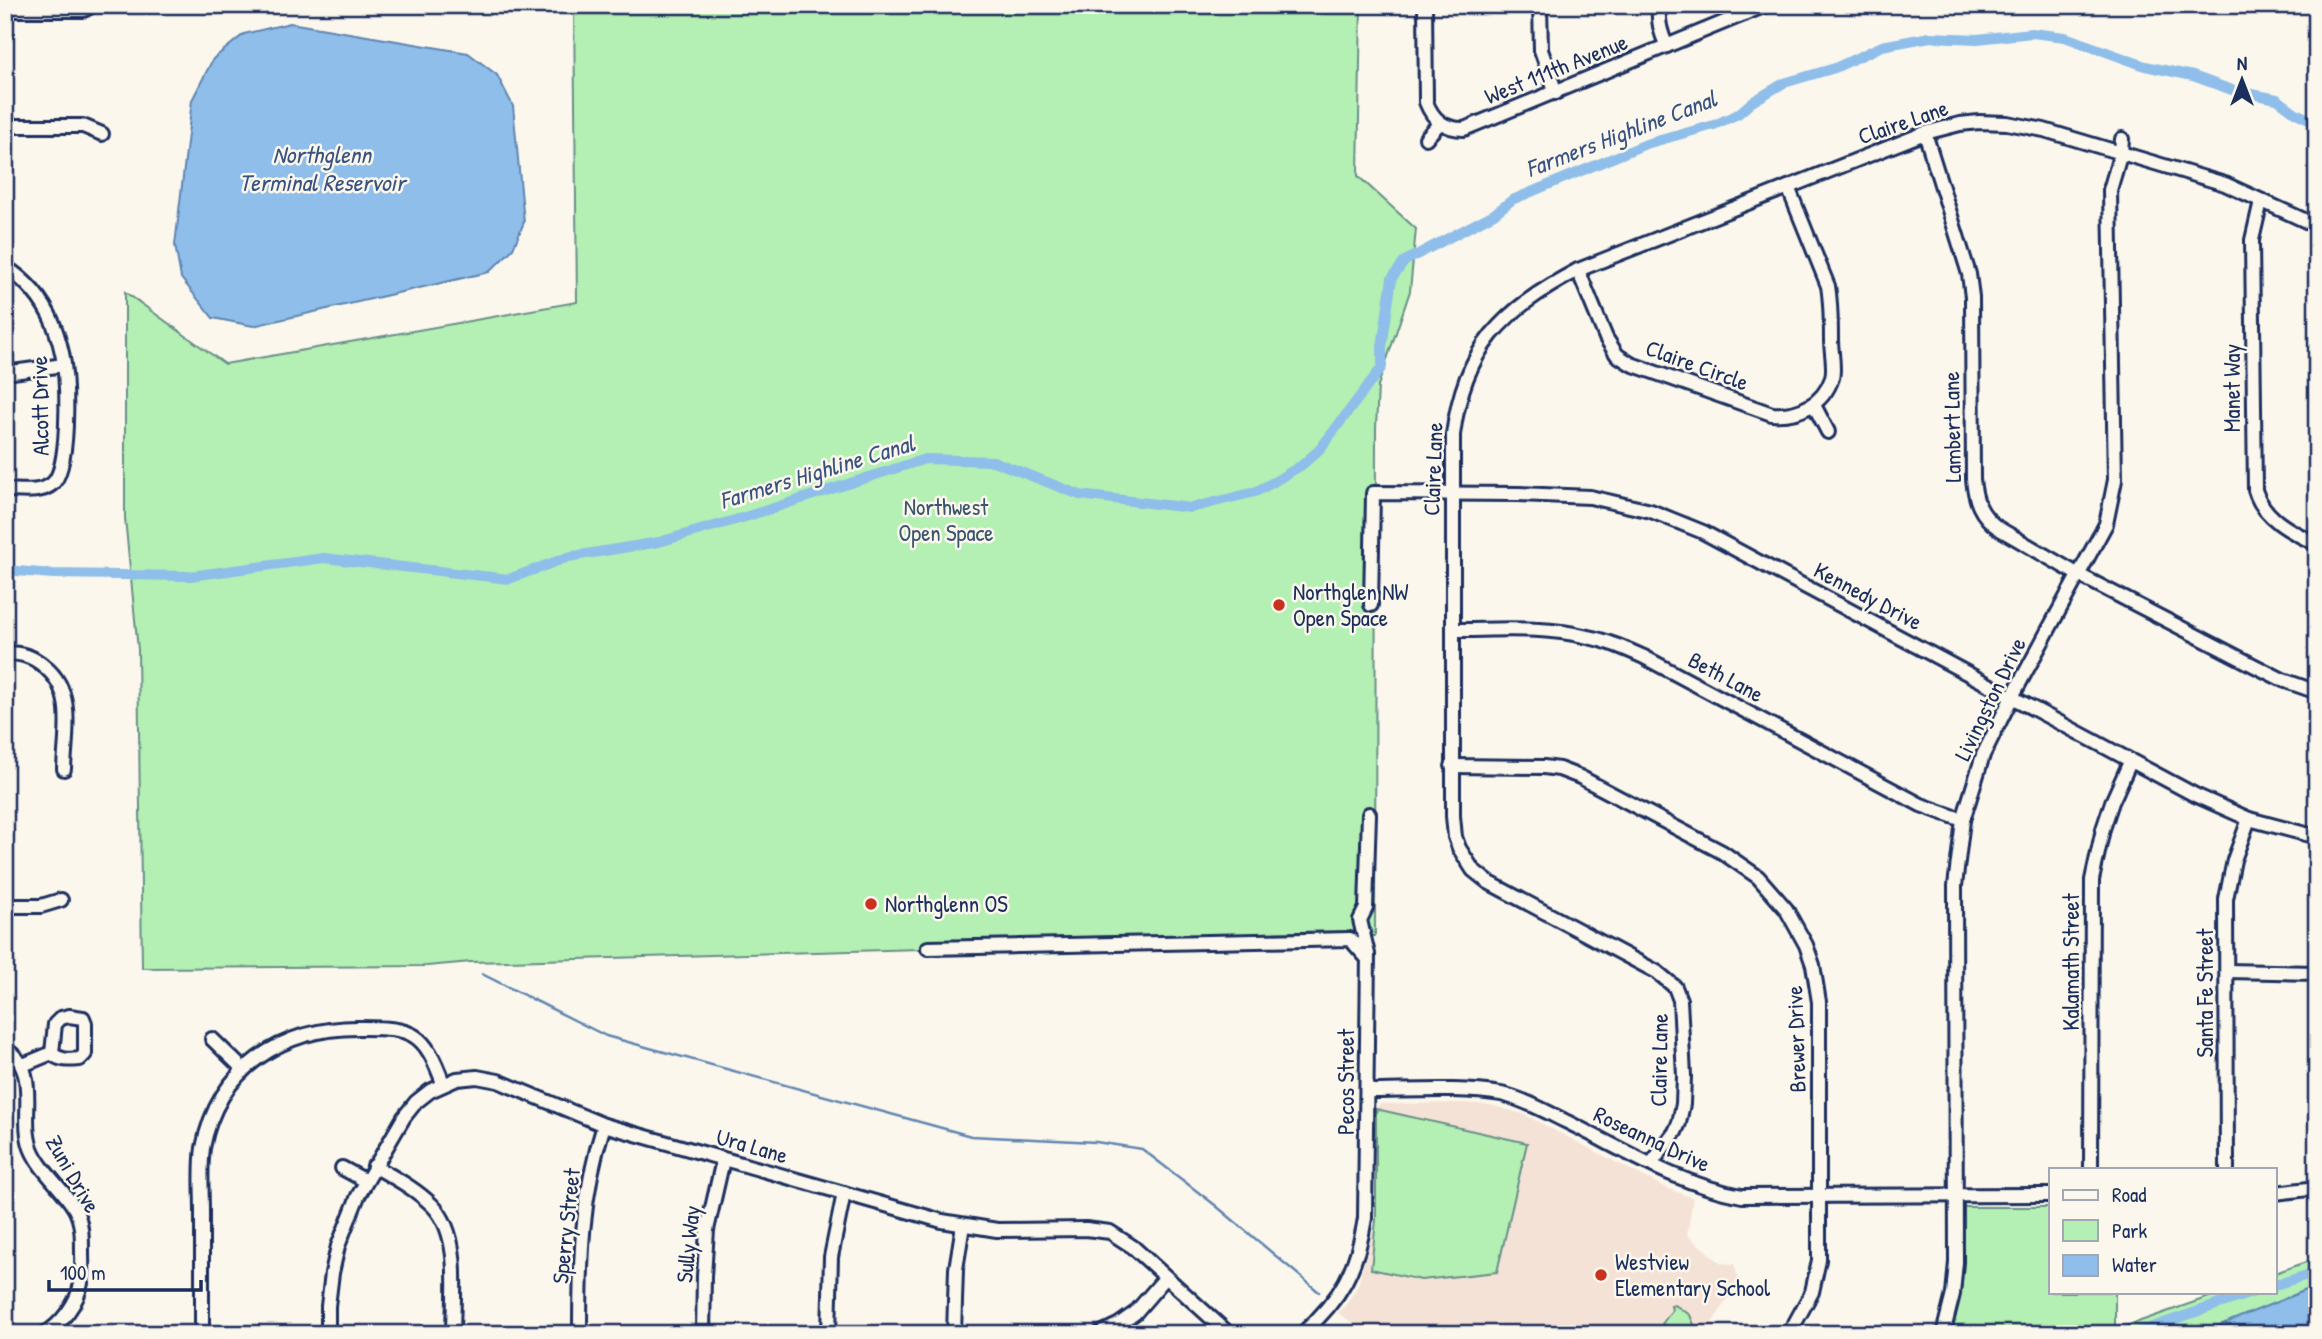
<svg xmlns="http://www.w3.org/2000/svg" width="2322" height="1339" viewBox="0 0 2322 1339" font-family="'Patrick Hand',sans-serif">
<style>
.built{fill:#f5e2d6}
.green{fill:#b4efb3;stroke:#688f88;stroke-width:2}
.water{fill:#8ebee9;stroke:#6085b1;stroke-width:2}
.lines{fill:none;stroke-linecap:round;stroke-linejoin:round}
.stream{stroke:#6085b1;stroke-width:2.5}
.canal{stroke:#8ebee9;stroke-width:10}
.minor-casing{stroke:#1b2f5e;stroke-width:18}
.minor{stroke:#fbf7ec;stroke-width:12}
.poi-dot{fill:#c8321e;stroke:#fbf7ec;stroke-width:2.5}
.labels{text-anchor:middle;stroke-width:5;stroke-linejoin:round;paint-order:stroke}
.street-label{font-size:23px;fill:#1b2f5e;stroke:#fbf7ec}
.park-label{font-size:23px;fill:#3a556f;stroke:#fbf7ec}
.poi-label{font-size:23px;fill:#1b2f5e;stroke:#fbf7ec;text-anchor:start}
.water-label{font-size:24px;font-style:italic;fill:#385381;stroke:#fbf7ec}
</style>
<rect width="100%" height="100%" fill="#fbf7ec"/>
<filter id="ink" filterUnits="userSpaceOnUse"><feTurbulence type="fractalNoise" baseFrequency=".0143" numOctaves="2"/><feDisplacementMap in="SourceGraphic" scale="14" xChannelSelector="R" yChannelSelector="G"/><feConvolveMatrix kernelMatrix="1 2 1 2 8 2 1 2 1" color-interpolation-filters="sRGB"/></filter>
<g filter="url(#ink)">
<polygon class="built" points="1462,1103 1490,1105 1523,1114 1664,1187 1693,1198 1687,1235 1721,1263 1734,1264 1739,1281 1705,1334 1369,1334 1338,1313 1346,1305 1358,1285 1376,1220 1376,1109 1380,1104"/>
<g class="green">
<polygon points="574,5 1361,5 1358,176 1416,229 1410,291 1378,386 1376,429 1375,936 471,962 427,966 142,968 138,650 125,518 125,292 225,364 577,302"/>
<polygon points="1376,1109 1527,1143 1497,1272 1421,1280 1371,1269 1376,1220"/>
<path d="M 1963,1207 L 2051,1207 L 2051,1292 L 2115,1292 L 2115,1330 L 2223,1292 L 2275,1292 L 2275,1273 L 2309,1261 L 2317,1261 L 2317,1334 L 1951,1334 C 1963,1292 1964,1251 1963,1207 Z"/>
<polygon points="1675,1305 1690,1315 1695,1327 1690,1334 1677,1334 1662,1324 1672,1310 1671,1306"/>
</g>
<g class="water">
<polygon points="290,23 468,53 497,75 513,106 524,222 513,249 489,272 253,326 213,318 181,278 175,245 192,100 213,59 244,34"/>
<polygon points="2306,1290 2317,1290 2317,1334 2198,1334"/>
</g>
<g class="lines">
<polyline class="stream" points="482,974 606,1036 971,1136 1096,1142 1142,1149 1215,1205 1319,1292"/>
<g class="canal">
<polyline points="5,570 53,574 190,576 324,558 509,579 568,557 659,542 742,518 925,459 993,461 1080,495 1191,508 1255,492 1272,483 1302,465 1320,449 1382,367 1382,347 1392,278 1405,261 1494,214 1512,200 1646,144 1714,125 1738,114 1752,102 1784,83 1835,68 1882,46 1930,37 1977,39 2032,33 2065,37 2145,66 2193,76 2232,90 2277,99 2296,113 2317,123"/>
<polyline points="2275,1285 2317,1272"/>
<polyline points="2132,1334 2254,1292"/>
</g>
<g class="minor-casing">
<g id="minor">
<path d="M 1425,5 L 1426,102 C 1433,120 1444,129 1464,129 L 1766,5"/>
<polyline points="1540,5 1541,50 1556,93"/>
<path d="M 1659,5 C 1658,21 1660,32 1667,46"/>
<polyline points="2315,5 2317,7"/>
<polyline points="5,10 84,10 93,5"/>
<polyline points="5,126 83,126 102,134"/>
<path d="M 1925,133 L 1969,274 L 1972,297 L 1973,479 C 1975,500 1980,515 1998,528 L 2077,574 L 2255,666 L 2283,680 L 2317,692"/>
<polyline points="1426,138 1440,123"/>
<path d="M 2261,201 L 2252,240 L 2255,490 C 2263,518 2291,532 2317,544"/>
<path d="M 5,267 C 26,280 43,300 53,323 C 58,336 62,350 64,364 C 67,387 70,470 52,484 C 40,494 20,490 5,490"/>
<path d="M 1578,270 L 1606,338 L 1617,355 L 1631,364 L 1772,414 C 1798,416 1823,405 1832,378 C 1835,368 1831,351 1831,340 C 1831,322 1831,304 1828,286 L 1788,187"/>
<polyline points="5,373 64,365"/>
<polyline points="1814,405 1828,432"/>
<polyline points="1371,605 1373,493 1519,494 1590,497 1651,511 1703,532 2195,795 2249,819 2317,837"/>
<path d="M 1453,630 C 1498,630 1545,626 1588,637 C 1608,641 1626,649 1644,657 L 1921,805 L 1963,820"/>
<path d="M 5,653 C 21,653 33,656 45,667 C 76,692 65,734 64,769"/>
<polyline points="1452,766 1544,767 1559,769 1580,777 1722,852 1758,877 1786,909 1806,945 1813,965 1819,1002 1819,1260 1812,1292 1789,1334"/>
<polyline points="5,906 41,906 61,900"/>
<polyline points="928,948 1350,939 1367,958"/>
<polyline points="2227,971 2317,973"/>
<path d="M 69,1016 L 83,1018 L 85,1023 L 85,1054 L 80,1059 C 70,1060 59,1061 52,1053 L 55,1024 L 61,1018 Z"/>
<polyline points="212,1039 243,1069"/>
<path d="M 5,1049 C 42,1070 19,1115 31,1148 C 40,1171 63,1188 75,1209 C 82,1222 82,1236 82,1251 C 82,1261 83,1273 81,1283 C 78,1302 61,1325 44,1334"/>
<polyline points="23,1065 52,1053"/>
<path d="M 1367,1091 C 1407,1091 1463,1087 1501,1094 C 1521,1098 1547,1112 1565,1121 C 1623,1149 1678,1185 1742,1196 L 2051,1195"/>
<path d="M 1651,1164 L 1675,1132 L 1679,1123 L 1683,1104 L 1684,1076 L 1680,1000 L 1675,987 L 1657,972 L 1488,882 L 1473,870 L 1459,848 L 1455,837 L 1453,816 L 1453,435 C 1464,347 1503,310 1578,270 L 1925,133 L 1960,124 L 1979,122 L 2007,123 L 2044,130 L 2225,184 L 2317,226"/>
<path d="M 374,1166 C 395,1178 416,1189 433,1206 C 462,1236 453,1295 453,1334"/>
<polyline points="342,1168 366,1181"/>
<polyline points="2091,1169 2092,880 2103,829 2112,802 2130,762"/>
<polyline points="2227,1169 2226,899 2234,860 2249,819"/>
<polyline points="2275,1193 2317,1188"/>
<path d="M 202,1334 C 202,1293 202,1252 202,1212 C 202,1191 200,1168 203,1148 C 218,1068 283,1027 361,1028 C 414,1028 424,1032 443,1083"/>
<polyline points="328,1334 328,1306 332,1273 338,1246 358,1196 404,1117 416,1102 430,1091 457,1079 477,1077 498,1081 604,1125 942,1221 997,1230 1086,1229 1110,1232 1133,1247 1229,1334"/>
<path d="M 580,1334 C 580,1260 581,1196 604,1125"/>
<polyline points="703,1334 704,1276 707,1230 723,1160"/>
<polyline points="829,1334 831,1257 844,1193"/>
<polyline points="954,1334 956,1269 963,1225"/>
<polyline points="1099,1334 1118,1325 1135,1313 1166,1277"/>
<path d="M 1302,1334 C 1341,1299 1357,1269 1365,1218 L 1368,954 L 1360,920 L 1366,908 L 1369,814"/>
<polyline points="1943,1334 1953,1294 1956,1262 1955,886 1963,820 1983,755 2012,697 2106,524 2115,480 2110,190 2121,152 2122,139"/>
</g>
</g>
<use href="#minor" class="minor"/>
</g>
</g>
<g class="poi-dot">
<circle cx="1279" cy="605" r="7"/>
<circle cx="871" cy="904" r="7"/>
<circle cx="1601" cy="1275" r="7"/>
</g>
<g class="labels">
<g class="street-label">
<text transform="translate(1556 69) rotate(-22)" y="8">West 111th Avenue</text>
<text transform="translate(1903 122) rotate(-19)" y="8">Claire Lane</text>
<text transform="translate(1697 365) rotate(20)" y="8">Claire Circle</text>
<text transform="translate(2232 388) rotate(-90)" y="8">Manet Way</text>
<text transform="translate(40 406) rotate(-91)" y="8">Alcott Drive</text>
<text transform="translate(1952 427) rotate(-91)" y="8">Lambert Lane</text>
<text transform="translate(1433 469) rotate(-88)" y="8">Claire Lane</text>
<text transform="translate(1868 596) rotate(28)" y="8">Kennedy Drive</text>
<text transform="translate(1726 677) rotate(28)" y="8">Beth Lane</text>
<text transform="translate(1990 699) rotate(-64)" y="8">Livingston Drive</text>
<text transform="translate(2071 962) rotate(-90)" y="8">Kalamath Street</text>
<text transform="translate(2205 993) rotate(-90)" y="8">Santa Fe Street</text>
<text transform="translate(1796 1039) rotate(-92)" y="8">Brewer Drive</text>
<text transform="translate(1659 1060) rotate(-89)" y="8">Claire Lane</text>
<text transform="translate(1346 1082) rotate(-90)" y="8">Pecos Street</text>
<text transform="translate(1652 1139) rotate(25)" y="8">Roseanna Drive</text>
<text transform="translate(752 1146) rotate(16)" y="8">Ura Lane</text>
<text transform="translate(73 1174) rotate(60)" y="8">Zuni Drive</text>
<text transform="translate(566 1226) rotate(-84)" y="8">Sperry Street</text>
<text transform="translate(688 1244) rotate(-84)" y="8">Sully Way</text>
</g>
<g class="park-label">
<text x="946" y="515">Northwest<tspan x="946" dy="26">Open Space</tspan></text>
</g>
<g class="poi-label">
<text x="1293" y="600">Northglen NW<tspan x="1293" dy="26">Open Space</tspan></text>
<text x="885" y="912">Northglenn OS</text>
<text x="1615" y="1270">Westview<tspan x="1615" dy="26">Elementary School</tspan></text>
</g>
<g class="water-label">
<text transform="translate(1621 134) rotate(-21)" y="8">Farmers Highline Canal</text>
<text x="322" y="163">Northglenn<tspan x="322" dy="28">Terminal Reservoir</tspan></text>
<text transform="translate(817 472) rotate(-17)" y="8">Farmers Highline Canal</text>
</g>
</g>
<rect width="2322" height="1339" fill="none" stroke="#fbf7ec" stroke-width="28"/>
<rect x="14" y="14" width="2294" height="1311" fill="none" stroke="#1b2f5e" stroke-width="2.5" filter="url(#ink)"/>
<rect x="2049" y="1168" width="228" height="126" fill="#fbf7ec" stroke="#a1a7b3" stroke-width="2"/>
<rect x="2063" y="1190" width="35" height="10" fill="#fbf7ec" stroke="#a1a7b3" stroke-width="2"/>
<text x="2112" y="1202" font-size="21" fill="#1b2f5e">Road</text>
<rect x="2063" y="1220" width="35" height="21" fill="#b4efb3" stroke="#a1a7b3" stroke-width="2"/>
<text x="2112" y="1238" font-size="21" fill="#1b2f5e">Park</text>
<rect x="2063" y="1255" width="35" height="21" fill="#8ebee9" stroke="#a1a7b3" stroke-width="2"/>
<text x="2112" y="1272" font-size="21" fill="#1b2f5e">Water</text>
<g transform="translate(2242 80)" stroke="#fbf7ec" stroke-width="5" paint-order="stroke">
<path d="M0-5L12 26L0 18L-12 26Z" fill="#1b2f5e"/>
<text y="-10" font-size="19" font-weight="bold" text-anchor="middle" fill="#1b2f5e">N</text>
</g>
<path d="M49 1280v10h152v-10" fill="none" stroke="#1b2f5e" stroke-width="3.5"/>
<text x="60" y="1280" font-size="21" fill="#1b2f5e" stroke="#fbf7ec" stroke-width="5" paint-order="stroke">100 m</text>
</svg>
